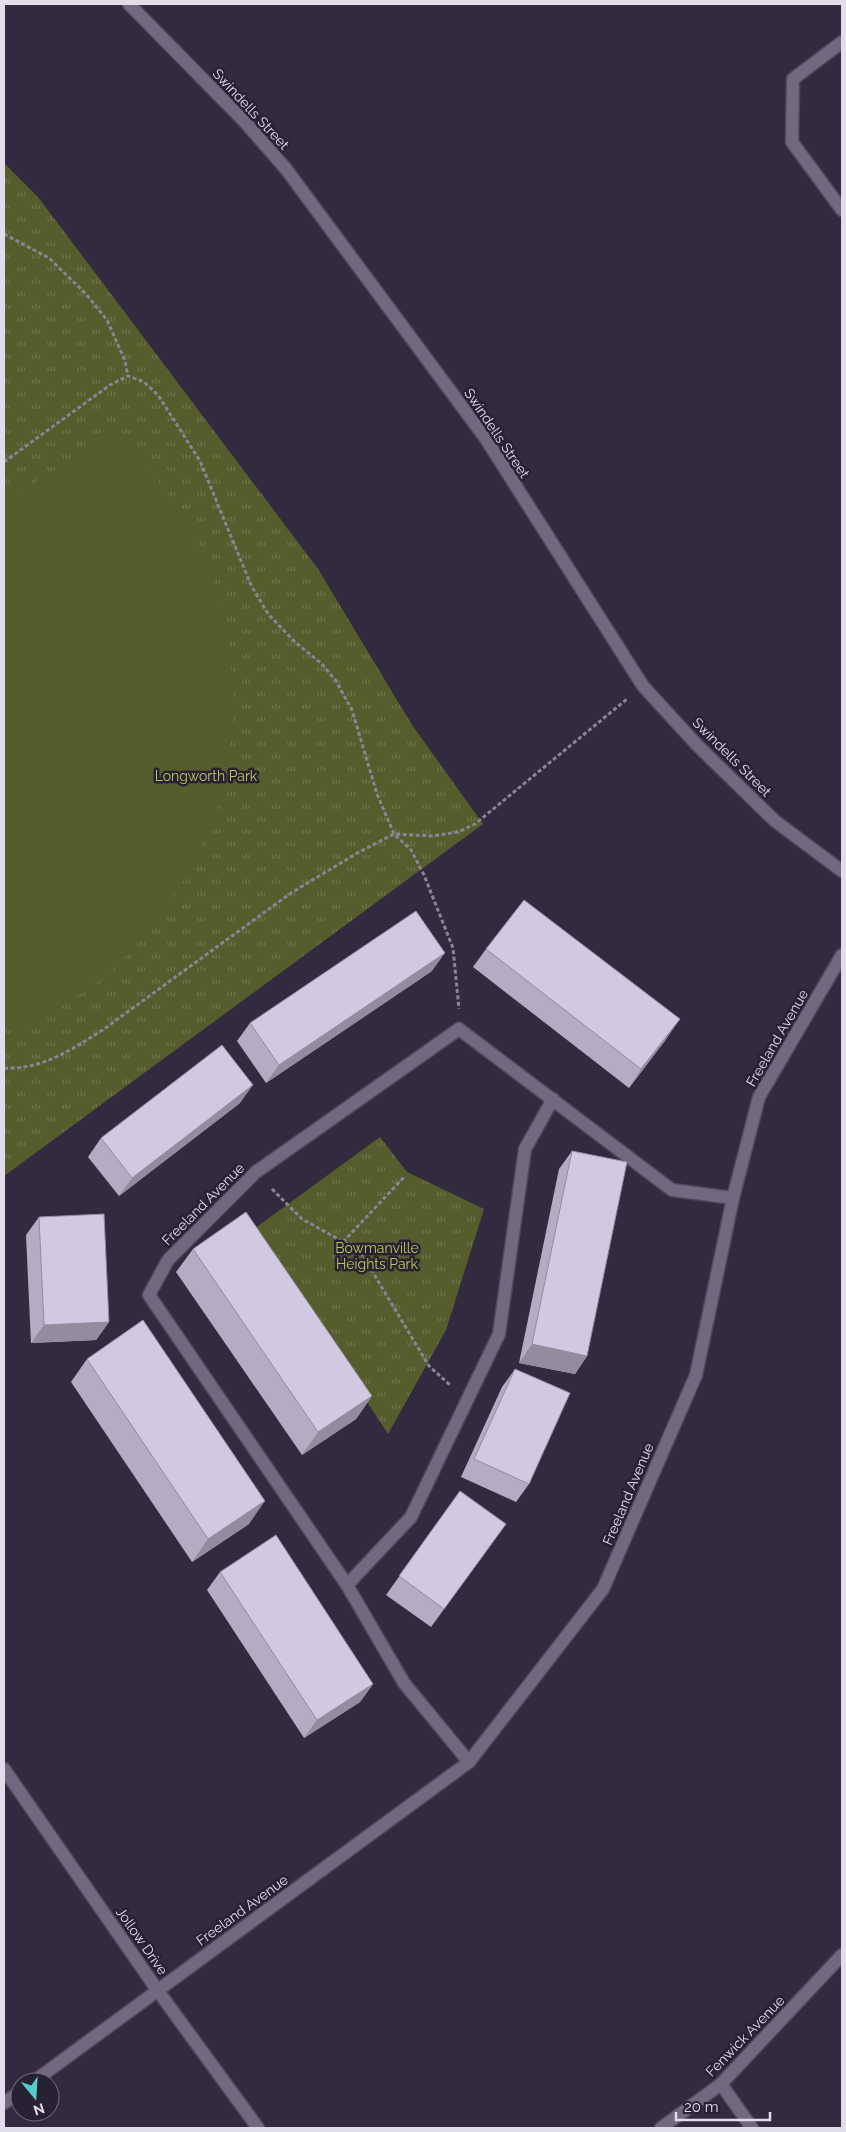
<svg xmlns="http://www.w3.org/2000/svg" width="846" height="2132" viewBox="0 0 846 2132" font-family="Raleway,sans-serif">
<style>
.grass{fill:url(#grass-tufts)}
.garden{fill:#565d2d}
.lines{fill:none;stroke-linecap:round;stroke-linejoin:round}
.service-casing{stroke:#4e4858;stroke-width:15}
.minor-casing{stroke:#4e4858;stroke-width:15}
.path{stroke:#8a8495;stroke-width:3;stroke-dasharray:4 2.5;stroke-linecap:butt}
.service{stroke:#716980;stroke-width:12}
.minor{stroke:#716980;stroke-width:12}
.wall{fill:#b4acc2}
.shaded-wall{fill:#928c9e}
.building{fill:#d1c8e2;stroke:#928c9e}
.labels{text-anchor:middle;stroke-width:5;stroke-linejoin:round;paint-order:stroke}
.street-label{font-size:14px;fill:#e2ddea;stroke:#282134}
.park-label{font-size:14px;fill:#baca57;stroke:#282134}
</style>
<defs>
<pattern id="grass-tufts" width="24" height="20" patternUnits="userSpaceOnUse" patternTransform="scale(1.25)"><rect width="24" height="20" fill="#565d2d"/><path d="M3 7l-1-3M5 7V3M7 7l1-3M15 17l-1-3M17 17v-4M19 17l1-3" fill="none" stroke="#6e744c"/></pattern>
</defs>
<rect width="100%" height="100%" fill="#322b3f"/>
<g class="grass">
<polygon points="4,163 38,197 318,569 412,725 483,824 4,1176"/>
<polygon points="380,1137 407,1172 484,1209 446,1330 388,1434 254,1229"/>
</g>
<path class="garden" d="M 112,433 C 144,464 177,499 196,539 C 255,664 244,807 159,916 C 142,939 123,962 100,980 C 75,999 47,1013 18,1026 L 4,1008 L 4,502 Z"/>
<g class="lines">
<g class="service-casing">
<g id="service">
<polyline points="347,1585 411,1517 499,1334 525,1149 553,1099"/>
<polyline points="469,1762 404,1683 347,1585 149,1295 168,1260 256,1172 459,1029 672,1190 733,1198"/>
</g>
</g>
<g class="minor-casing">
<g id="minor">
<polyline points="129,4 244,121 286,169 486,439 643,686 697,745 775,821 842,871"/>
<polyline points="842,42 793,79 792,142 842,210"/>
<polyline points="4,1769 158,1991 258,2128"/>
<polyline points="33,2082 469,1762 603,1589 696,1375 733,1198 759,1097 842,955"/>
<polyline points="721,2084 752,2128"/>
<polyline points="4,2103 20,2092"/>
<polyline points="661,2128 721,2084 842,1955"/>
</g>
</g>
<g class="path">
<polyline points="4,234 49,258 86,294 107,320 125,361 128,376"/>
<polyline points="4,462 110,385 128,376 144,382 158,395 200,461 251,585 268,614 295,642 322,664 336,681 352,710 377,794 394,834 411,850 424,875 453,948 459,1009"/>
<path d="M 4,1068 C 42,1070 73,1049 104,1029 L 291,893 L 359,852 L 394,834 L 432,836 L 458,832 L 475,824 L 627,699"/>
<polyline points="272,1189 302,1219 360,1251 429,1366 450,1385"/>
<polyline points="343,1242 405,1176"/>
</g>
<use href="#service" class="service"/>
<use href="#minor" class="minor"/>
</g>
<g class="wall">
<polygon points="486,949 667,1038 629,1088 473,967"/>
<polygon points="432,971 266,1083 237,1041 250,1023"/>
<polygon points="240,1103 119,1196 88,1157 101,1138"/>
<polygon points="572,1151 587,1356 575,1374 519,1363 559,1169"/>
<polygon points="39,1217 109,1322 96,1340 31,1343 26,1235"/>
<polygon points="193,1249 372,1396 356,1419 302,1455 176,1272"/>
<polygon points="87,1359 249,1524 192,1562 71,1382"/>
<polygon points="515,1369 529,1484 516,1502 461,1477 502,1387"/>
<polygon points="460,1491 493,1542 431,1627 386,1595"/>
<polygon points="220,1572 373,1684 360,1702 304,1738 207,1590"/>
</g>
<g class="shaded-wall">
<polygon points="445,953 432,971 266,1083 279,1065"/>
<polygon points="680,1019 667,1038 629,1088 641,1069"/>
<polygon points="253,1085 240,1103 119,1196 132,1178"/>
<polygon points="109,1322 96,1340 31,1343 44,1325"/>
<polygon points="532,1344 587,1356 575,1374 519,1363"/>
<polygon points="372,1396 356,1419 302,1455 318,1432"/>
<polygon points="265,1501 249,1524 192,1562 208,1539"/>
<polygon points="373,1684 360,1702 304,1738 317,1720"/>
</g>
<g class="building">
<polygon points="524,900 680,1019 641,1069 486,949"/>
<polygon points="416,911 445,953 279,1065 250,1023"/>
<polygon points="222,1045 253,1085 132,1178 101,1138"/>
<polygon points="572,1151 627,1162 587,1356 532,1344"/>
<polygon points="246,1212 372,1396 318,1432 193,1249"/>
<polygon points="104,1214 109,1322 44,1325 39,1217"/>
<polygon points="143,1320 265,1501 208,1539 87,1359"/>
<polygon points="515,1369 570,1393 529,1484 474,1459"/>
<polygon points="460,1491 506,1524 444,1609 399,1576"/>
<polygon points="276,1535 373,1684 317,1720 220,1572"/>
</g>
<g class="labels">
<g class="street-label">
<text transform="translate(251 109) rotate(47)" y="5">Swindells Street</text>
<text transform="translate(497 433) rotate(56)" y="5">Swindells Street</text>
<text transform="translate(732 757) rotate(45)" y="5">Swindells Street</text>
<text transform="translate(777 1038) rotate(-60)" y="5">Freeland Avenue</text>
<text transform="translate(203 1204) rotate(-45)" y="5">Freeland Avenue</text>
<text transform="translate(628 1494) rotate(-67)" y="5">Freeland Avenue</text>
<text transform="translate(242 1910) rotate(-36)" y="5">Freeland Avenue</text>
<text transform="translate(142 1941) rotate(55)" y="5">Jollow Drive</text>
<text transform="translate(745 2036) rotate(-46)" y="5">Fenwick Avenue</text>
</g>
<g class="park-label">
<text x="206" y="781">Longworth Park</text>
<text x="377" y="1253">Bowmanville<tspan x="377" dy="16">Heights Park</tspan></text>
</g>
</g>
<rect width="846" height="2132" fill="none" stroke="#e2ddea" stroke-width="10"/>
<g transform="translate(35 2097) rotate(162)"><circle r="24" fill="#282134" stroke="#726c7d"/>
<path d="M0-4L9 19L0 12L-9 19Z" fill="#54cdc8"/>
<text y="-8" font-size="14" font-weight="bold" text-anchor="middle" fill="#e2ddea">N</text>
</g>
<path d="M676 2112v8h94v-8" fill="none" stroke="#e2ddea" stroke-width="2.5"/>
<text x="684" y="2112" font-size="15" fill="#e2ddea" stroke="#282134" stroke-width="4" paint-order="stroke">20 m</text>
</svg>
